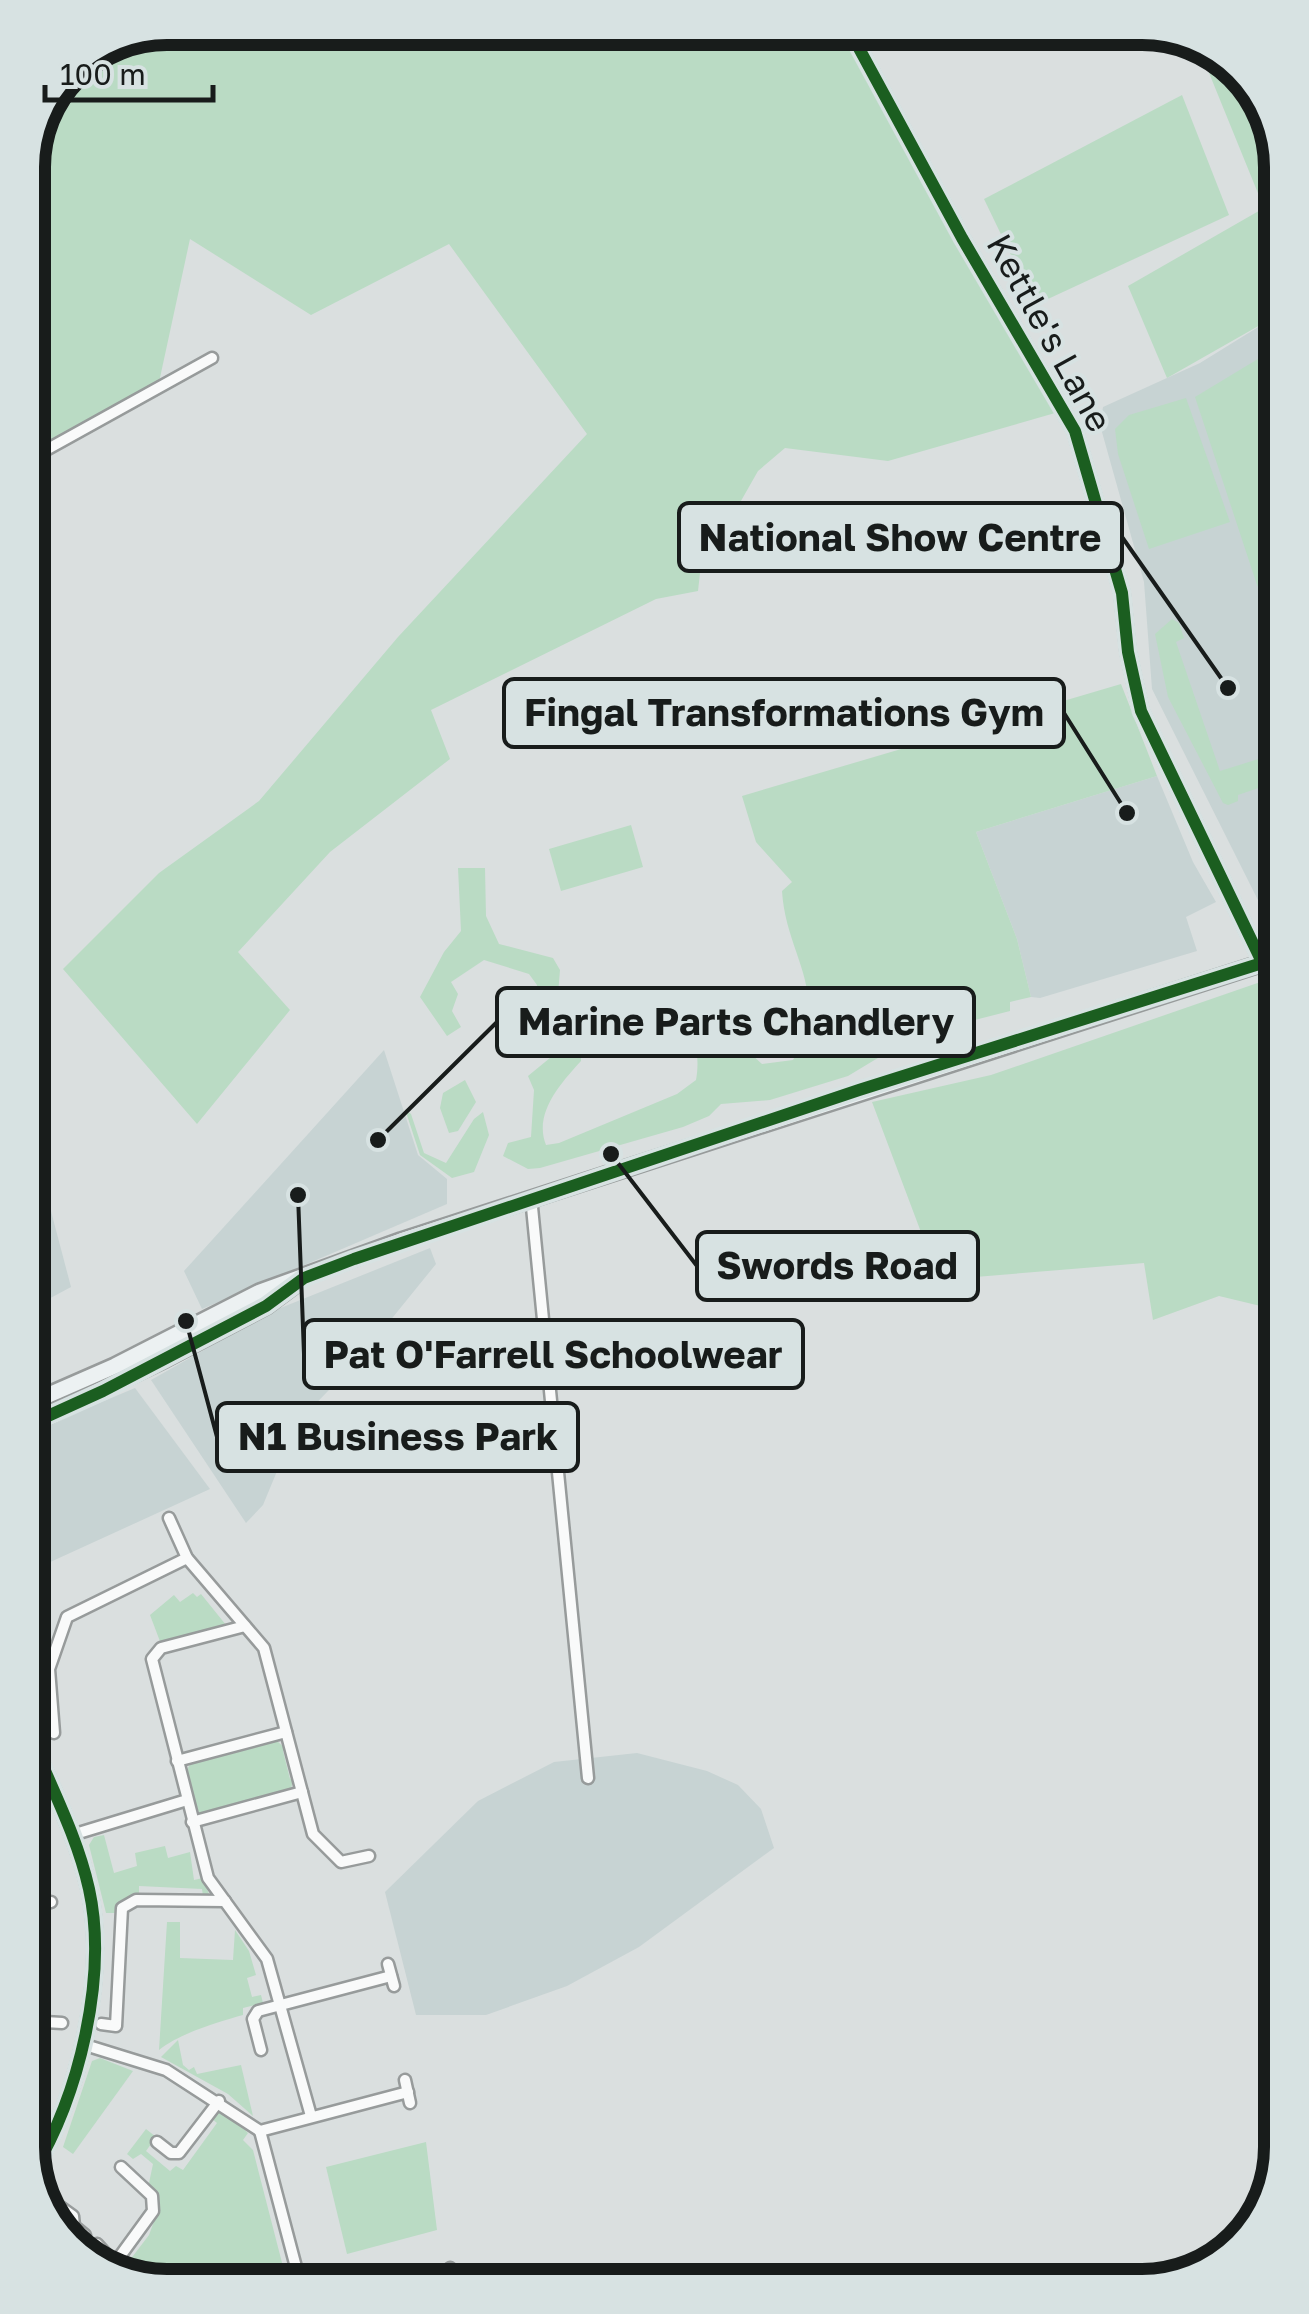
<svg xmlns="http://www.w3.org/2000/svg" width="1309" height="2314" viewBox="0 0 1309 2314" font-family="'Golos Text',sans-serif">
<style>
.built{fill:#c7d3d3}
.green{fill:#badbc4}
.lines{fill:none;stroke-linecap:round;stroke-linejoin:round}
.minor-casing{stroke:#979b9b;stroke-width:15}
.tertiary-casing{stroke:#979b9b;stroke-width:18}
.secondary-casing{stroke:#979b9b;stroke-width:20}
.minor{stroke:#f9fafa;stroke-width:10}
.tertiary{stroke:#f9fafa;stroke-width:12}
.secondary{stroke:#ecf1f2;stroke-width:15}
.cycleway-casing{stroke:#d7e2e2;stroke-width:19}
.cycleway{stroke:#1b5e20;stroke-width:12}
.labels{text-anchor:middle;stroke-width:8;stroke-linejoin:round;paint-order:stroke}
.street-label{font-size:35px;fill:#181c1b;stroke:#d7e2e2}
.rim{fill:none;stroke:#181c1b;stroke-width:12}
.leader{fill:none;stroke:#181c1b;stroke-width:4}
.callout-dot{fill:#181c1b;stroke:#d7e2e2;stroke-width:4}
.callout{fill:#d7e2e2;stroke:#181c1b;stroke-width:4}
.callout-label{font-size:38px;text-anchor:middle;font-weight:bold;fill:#181c1b}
</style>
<rect width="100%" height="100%" fill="#dadfdf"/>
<g class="built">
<polygon points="1281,313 1281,910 1266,916 1152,689 1144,582 1100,425 1103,407 1200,363"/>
<polygon points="1157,776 1193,862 1216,902 1186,917 1197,951 1040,998 1031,997 1017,939 976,832"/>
<polygon points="384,1050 418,1155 447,1179 447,1204 202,1309 184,1271"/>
<polygon points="28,1092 37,1158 71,1287 28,1310"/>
<polygon points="430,1248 436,1264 359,1359 297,1423 263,1505 246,1523 151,1380 273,1311"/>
<polygon points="135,1388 210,1489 35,1569 28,1552 28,1433"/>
<polygon points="637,1753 707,1771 738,1785 761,1809 774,1848 639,1947 567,1986 486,2015 416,2015 385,1892 478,1801 554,1762"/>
</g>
<g class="green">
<polygon points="167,28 842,28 1062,411 888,461 785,448 758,471 700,573 698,591 656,599 431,710 450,759 330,852 238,952 290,1010 197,1124 63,969 159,873 259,801 398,637 587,434 449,244 311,315 190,239 158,387 28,460 28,158 69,68"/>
<polygon points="1223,55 1267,106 1281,167 1281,313 1167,378 1128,286 1264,208 1205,63"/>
<polygon points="1182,95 1229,215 1035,305 984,199"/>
<polygon points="1281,345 1281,622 1257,585 1195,397"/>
<polygon points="1186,398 1230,522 1149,549 1118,454 1115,429 1129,415"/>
<polygon points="1172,619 1179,623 1184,638 1176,642 1220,771 1281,752 1281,780 1238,795 1238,801 1228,805 1223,803 1168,697 1155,634"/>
<path d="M 1121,684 L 1157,776 L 976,832 L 1017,939 L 1031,997 L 1010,1002 L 1010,1011 L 916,1035 L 848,1076 L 770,1100 L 721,1104 L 709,1116 L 683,1127 L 540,1168 L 528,1169 L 503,1156 L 508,1143 L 531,1137 L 534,1090 L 528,1076 L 556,1053 L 534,1013 L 537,985 L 529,974 L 484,960 L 451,982 L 458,994 L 452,1011 L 461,1027 L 447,1036 L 420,997 L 444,952 L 461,931 L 458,868 L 485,868 L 486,916 L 499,944 L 553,958 L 560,970 L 557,1006 L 581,1054 L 581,1061 C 562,1082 533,1113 546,1145 L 559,1143 L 677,1094 L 696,1080 C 701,1054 692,1031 690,1004 L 694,1000 L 734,1012 L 751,1054 L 762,1064 L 793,1060 C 832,992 786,957 782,891 L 792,882 L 756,842 L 742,796 Z"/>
<polygon points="631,825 643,867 561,891 549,849"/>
<polygon points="1281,975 1281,1311 1219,1296 1153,1320 1144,1263 939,1280 872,1102 991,1075"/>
<polygon points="465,1080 476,1102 458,1131 449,1133 440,1108 443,1093"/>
<polygon points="405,1109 411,1114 424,1153 446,1163 474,1119 483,1112 489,1135 474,1172 452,1178 420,1155"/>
<polygon points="193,1593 197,1597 201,1594 226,1625 161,1644 150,1615 174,1595 180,1602"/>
<polygon points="277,1741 286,1749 283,1751 290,1779 294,1779 291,1788 199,1813 186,1771 191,1763"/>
<polygon points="104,1835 114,1873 137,1866 135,1853 165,1846 168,1858 190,1852 194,1880 203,1878 209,1894 203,1896 202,1889 139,1886 139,1894 120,1901 115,1913 106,1913 89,1845 94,1837"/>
<path d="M 167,1922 L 180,1922 L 180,1958 L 233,1960 L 235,1930 L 249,1951 L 256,1975 L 247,1978 L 252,1997 L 261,1995 L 263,2003 L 243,2008 L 243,2015 C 221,2021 180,2033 159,2050 Z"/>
<polygon points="178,2040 183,2065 189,2070 194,2067 197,2074 241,2065 253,2116 228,2094 161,2057"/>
<polygon points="100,2058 133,2071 73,2154 63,2147 92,2061"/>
<polygon points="216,2113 228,2113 248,2133 243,2140 253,2150 288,2286 158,2286 120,2273 149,2235 160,2205 149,2183 153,2164 141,2154 133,2159 127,2154 146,2129 156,2137 146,2151 170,2171 176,2166 183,2170 217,2123 211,2118"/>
<polygon points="426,2142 437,2230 347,2254 326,2167"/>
</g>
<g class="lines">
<g class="minor-casing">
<g id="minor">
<polyline points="28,460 212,358"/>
<polyline points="531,1197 588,1778"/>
<polyline points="169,1518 187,1558 264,1648 313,1834 341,1862 369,1856"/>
<polyline points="245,1626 161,1648 152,1659 208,1878 267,1959 311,2116"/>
<polyline points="54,1733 49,1669 67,1617 187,1558"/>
<polyline points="177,1761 286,1732"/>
<polyline points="192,1822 302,1792"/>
<polyline points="72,1835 187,1800"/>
<polyline points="28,1905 51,1902"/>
<polyline points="388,1964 394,1986"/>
<polyline points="28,2021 62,2023"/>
<polyline points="101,2024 116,2026 122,1908 136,1900 225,1901"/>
<polyline points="82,2044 166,2070 260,2131 408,2092"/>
<polyline points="261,2050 253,2019 258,2011 391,1976"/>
<polyline points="405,2080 410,2103"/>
<polyline points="260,2131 301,2286"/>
<polyline points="157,2142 171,2153 179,2153 219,2101"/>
<polyline points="74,2226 64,2227 47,2214 49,2203 55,2203 73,2216 74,2226 85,2235"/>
<polyline points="97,2244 115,2264"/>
<polyline points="450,2268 456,2286"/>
<polyline points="110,2270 153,2211 152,2196 121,2167"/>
</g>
</g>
<g class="tertiary-casing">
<g id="tertiary">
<polyline points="848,28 962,238 1075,431 1122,593 1128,652 1141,711 1262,962"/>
<path d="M 28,1731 C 49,1783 77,1835 89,1889 C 108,1975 79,2098 33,2171"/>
</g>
</g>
<g class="secondary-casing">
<g id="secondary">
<polyline points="28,1404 115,1366 260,1292 401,1241 1281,957"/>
<polyline points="28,1425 165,1359 266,1306 293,1286"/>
</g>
</g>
<use href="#minor" class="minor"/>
<use href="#tertiary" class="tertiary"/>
<use href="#secondary" class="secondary"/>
<g class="cycleway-casing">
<g id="cycleway">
<polyline points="848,28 962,238 1075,431 1122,593 1128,652 1141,711 1262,962"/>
<polyline points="28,1425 103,1391 266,1306 304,1278 354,1259 859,1090 1281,957"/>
<path d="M 28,1731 C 49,1783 77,1835 89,1889 C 108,1975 79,2098 33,2171"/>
</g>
</g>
<use href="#cycleway" class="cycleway"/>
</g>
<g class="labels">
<g class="street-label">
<text transform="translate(1049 333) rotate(61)" y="12">Kettle's Lane</text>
</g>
</g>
<path d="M0 0H1309V2314H0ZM167 45H1142A122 122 0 0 1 1264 167V2147A122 122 0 0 1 1142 2269H167A122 122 0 0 1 45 2147V167A122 122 0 0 1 167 45Z" fill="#d7e2e2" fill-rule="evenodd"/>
<path class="rim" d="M167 45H1142A122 122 0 0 1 1264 167V2147A122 122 0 0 1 1142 2269H167A122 122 0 0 1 45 2147V167A122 122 0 0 1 167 45Z"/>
<path class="leader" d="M1228 688L1122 537M1127 813L1064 713M378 1140L497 1022M611 1154L697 1266M298 1195L304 1354M186 1321L217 1437"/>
<g class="callout-dot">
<circle cx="1228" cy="688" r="10"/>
<circle cx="1127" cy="813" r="10"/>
<circle cx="378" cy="1140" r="10"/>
<circle cx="611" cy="1154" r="10"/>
<circle cx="298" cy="1195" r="10"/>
<circle cx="186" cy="1321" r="10"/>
</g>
<g class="callout">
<rect x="679" y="503" width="443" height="68" rx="10"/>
<rect x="504" y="679" width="560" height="68" rx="10"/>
<rect x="497" y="988" width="477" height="68" rx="10"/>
<rect x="697" y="1232" width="281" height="68" rx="10"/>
<rect x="304" y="1320" width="499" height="68" rx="10"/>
<rect x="217" y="1403" width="361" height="68" rx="10"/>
</g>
<g class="callout-label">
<text x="900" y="551">National Show Centre</text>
<text x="784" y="726">Fingal Transformations Gym</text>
<text x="736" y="1035">Marine Parts Chandlery</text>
<text x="837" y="1279">Swords Road</text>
<text x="553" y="1368">Pat O'Farrell Schoolwear</text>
<text x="398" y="1450">N1 Business Park</text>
</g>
<path d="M45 85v15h168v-15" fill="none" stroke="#181c1b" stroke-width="5"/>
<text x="60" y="85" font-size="30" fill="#181c1b" stroke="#d7e2e2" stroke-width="8" paint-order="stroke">100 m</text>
</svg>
